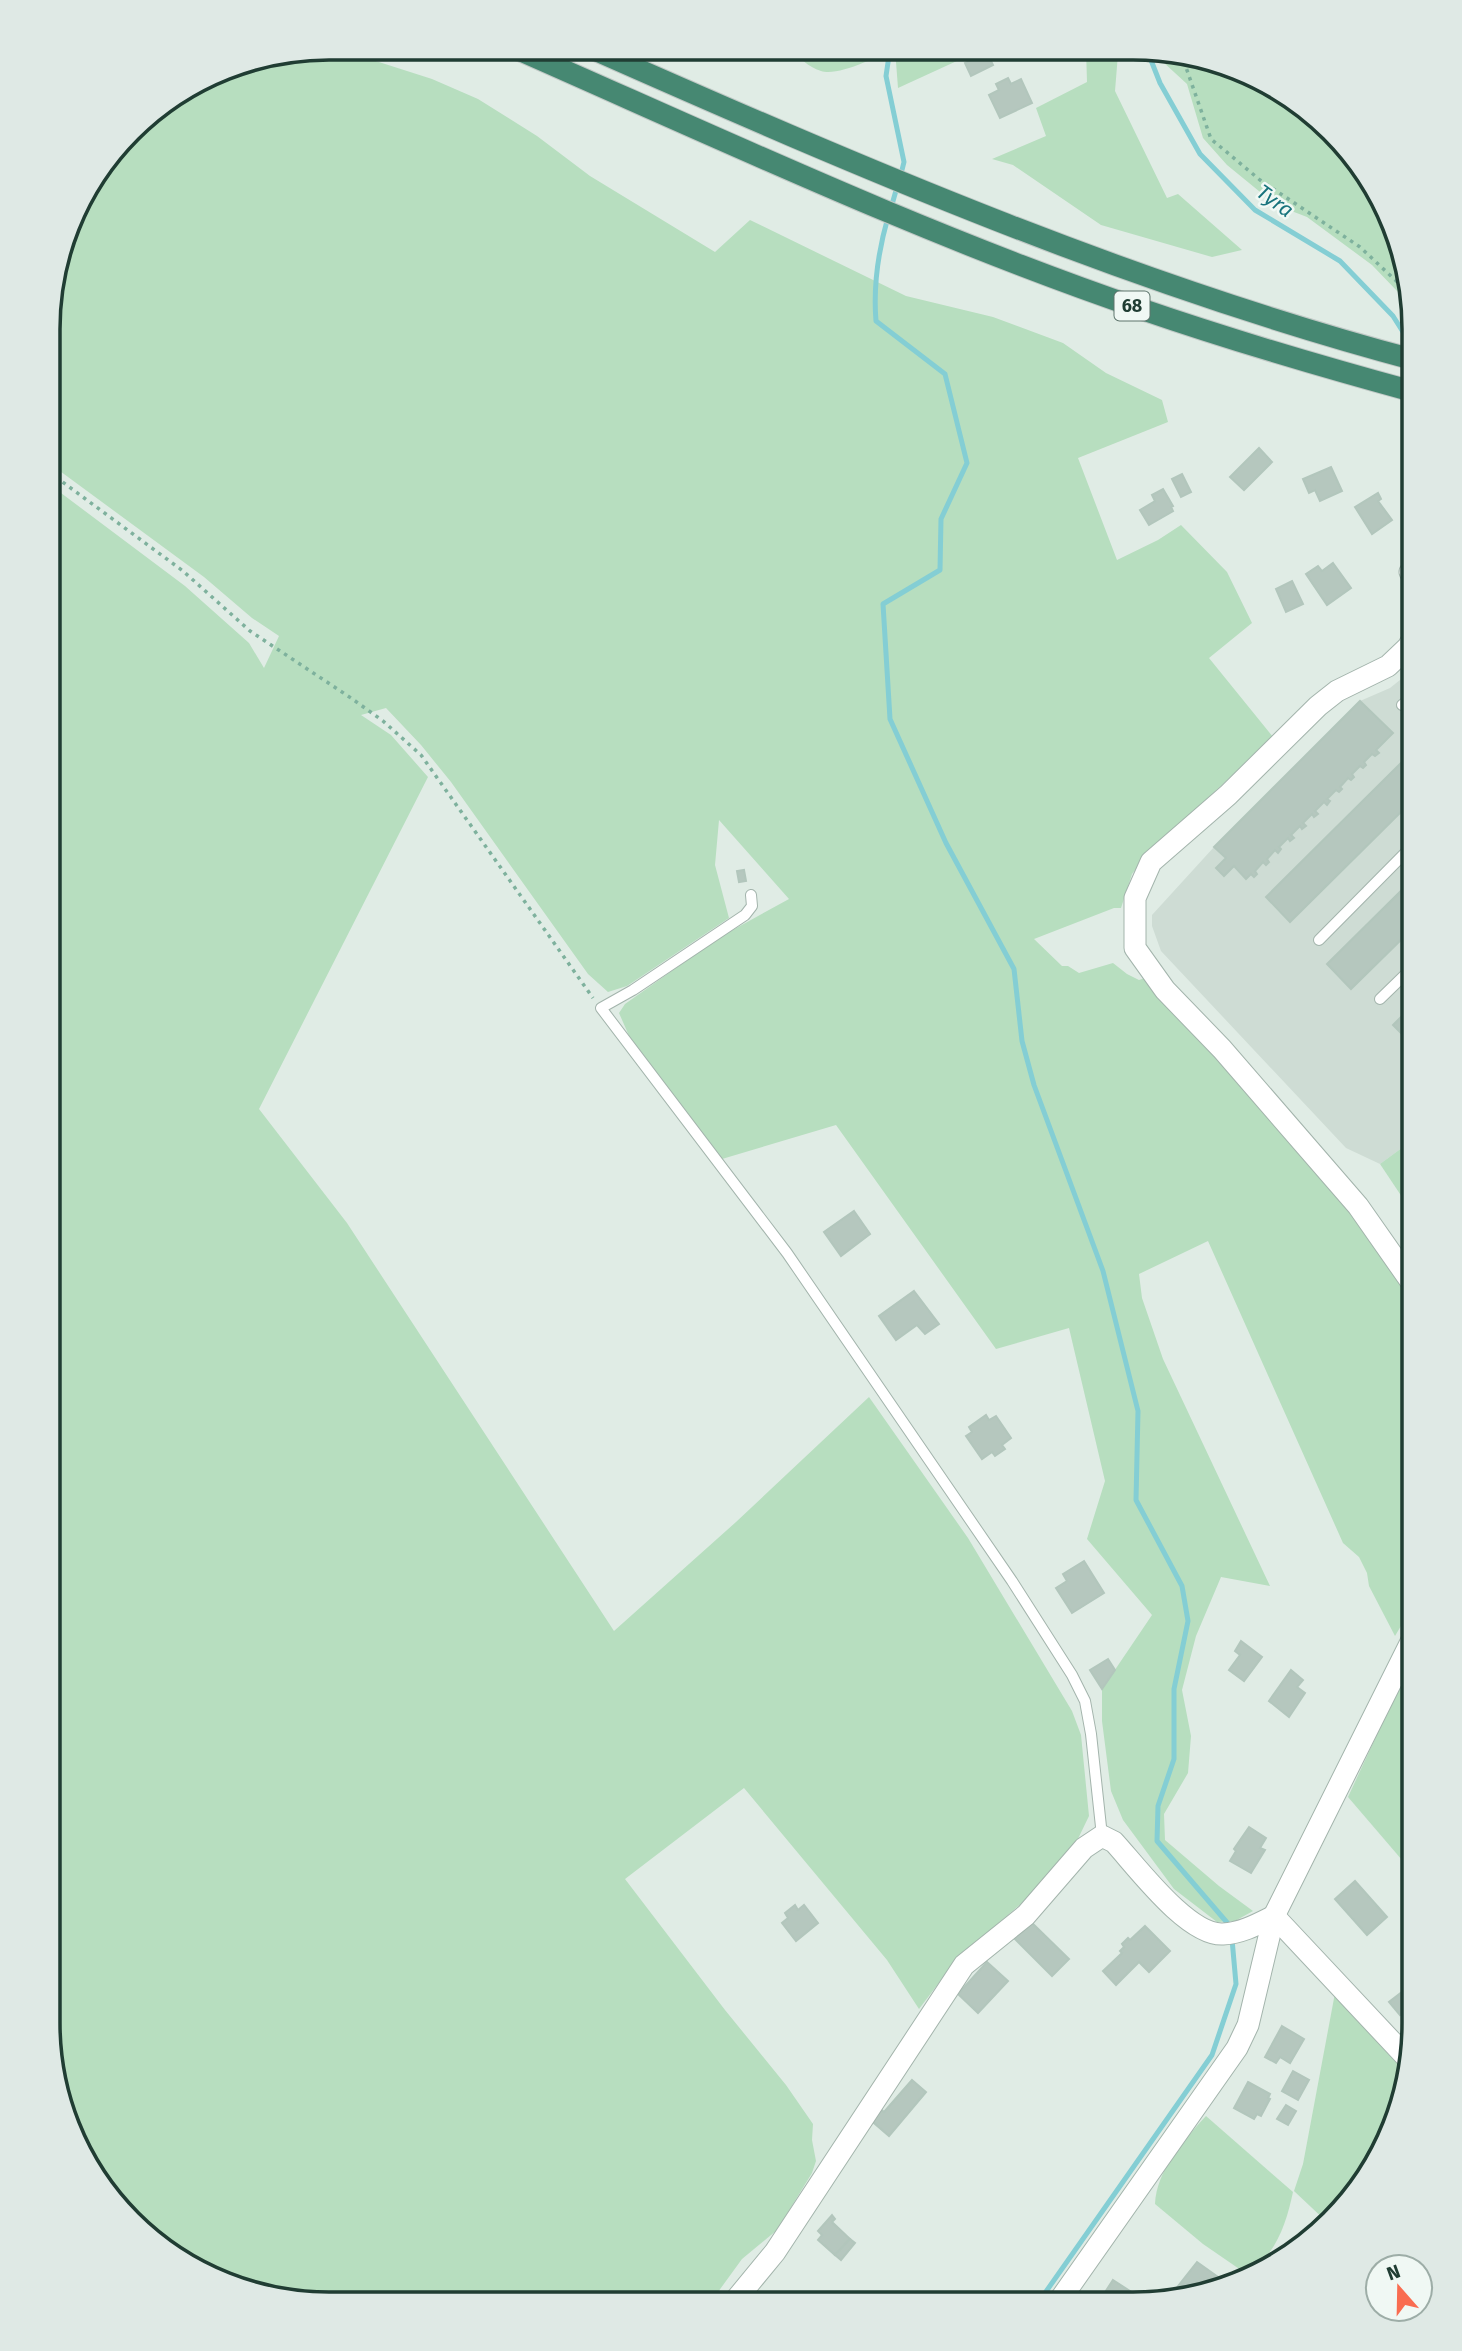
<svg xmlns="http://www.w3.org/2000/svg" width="1462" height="2351" viewBox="0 0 1462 2351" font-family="'Fira Sans',sans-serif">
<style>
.built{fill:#cedcd4}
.green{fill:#b7debf}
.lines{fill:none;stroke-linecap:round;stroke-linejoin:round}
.stream{stroke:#84ced4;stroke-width:5}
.building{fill:#b5c7be;stroke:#b2c6bc;stroke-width:2}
.service-casing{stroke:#a3b4ac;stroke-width:12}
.minor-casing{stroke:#a3b4ac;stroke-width:23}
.trunk-casing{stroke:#c1c9c6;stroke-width:23}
.path{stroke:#7eb19d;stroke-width:3.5;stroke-dasharray:3.5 5;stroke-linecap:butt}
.service{stroke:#fff;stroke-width:10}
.minor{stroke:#fff;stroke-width:21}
.trunk{stroke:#468872;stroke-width:21}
.labels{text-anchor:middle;stroke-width:5;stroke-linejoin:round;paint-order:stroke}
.shield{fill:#f0f8f4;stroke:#5e756d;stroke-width:2}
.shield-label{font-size:18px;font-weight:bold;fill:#203d33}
.water-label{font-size:21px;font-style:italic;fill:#17737c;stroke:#f0f8f4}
.rim{fill:none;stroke:#203d33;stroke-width:3.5}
</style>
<rect width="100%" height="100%" fill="#e0ece5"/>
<polygon class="built" points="1415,668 1414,1139 1380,1164 1346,1148 1161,951 1152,926 1152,915 1214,847 1360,701 1390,688"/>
<g class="green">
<polygon points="332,47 432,79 478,99 537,136 590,176 715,252 750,220 906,296 993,317 1063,343 1106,373 1162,400 1168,422 1078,458 1117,560 1158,540 1181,525 1227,572 1252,623 1209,658 1273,737 1146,856 1132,874 1121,908 1114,908 1034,939 1062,966 1068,966 1079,973 1113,963 1127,974 1139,980 1145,978 1274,1111 1414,1294 1414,1604 1395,1636 1369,1586 1367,1573 1359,1557 1343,1543 1208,1241 1139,1274 1142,1298 1163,1359 1270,1586 1221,1577 1196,1636 1182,1690 1191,1736 1188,1773 1164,1814 1165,1840 1219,1886 1253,1911 1235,1921 1217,1922 1174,1889 1123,1820 1111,1791 1102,1721 1102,1689 1152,1615 1087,1539 1105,1481 1069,1328 996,1349 836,1125 722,1159 630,1038 619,1013 625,1004 720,937 789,899 719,820 715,865 729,918 627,986 608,992 588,974 451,782 421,745 386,708 361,715 391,735 428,777 259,1109 347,1223 614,1631 736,1522 869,1397 968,1538 1072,1711 1081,1735 1089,1816 1075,1845 1038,1889 957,1959 919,2009 887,1960 744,1788 625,1879 725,2010 786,2085 813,2124 812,2140 816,2161 812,2173 777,2230 742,2259 710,2303 292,2301 220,2282 157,2245 105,2194 68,2130 47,2023 49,484 185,586 249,643 264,668 279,636 252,618 204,577 49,463 50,292 76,204 143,117 221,68"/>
<path d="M 790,49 L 895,49 C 878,56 838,77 821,71 C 808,67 799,57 790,49 Z"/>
<polygon points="895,49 983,49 898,88"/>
<polygon points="1086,49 1115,50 1118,54 1115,91 1167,198 1178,194 1242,250 1212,257 1101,225 1013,165 992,159 1046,136 1036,108 1087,82"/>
<polygon points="1150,50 1171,50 1242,69 1305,106 1357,157 1394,221 1413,319 1398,292 1372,265 1307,217 1276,205 1227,165 1203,138 1187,84"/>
<polygon points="1414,1139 1414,1215 1380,1164"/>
<polygon points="1406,1672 1414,1686 1414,1874 1348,1797"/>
<polygon points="1335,1993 1408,2072 1400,2114 1357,2194 1328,2223 1294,2191 1303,2164"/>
<path d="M 1206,2116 L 1293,2192 C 1286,2225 1276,2253 1248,2275 L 1203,2244 L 1155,2204 C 1156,2171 1184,2140 1206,2116 Z"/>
</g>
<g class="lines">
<g class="stream">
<polyline points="890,49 886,76 904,162 900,178"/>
<polyline points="1147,50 1160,83 1200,154 1255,210 1340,261 1393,316 1415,351"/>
<polyline points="891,208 897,187"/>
<path d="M 888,217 C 878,252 873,285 876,321 L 945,374 L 967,463 L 941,519 L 940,570 L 883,604 L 890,719 L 946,843 L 1014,969 L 1022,1041 L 1034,1085 L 1103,1271 L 1138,1411 L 1136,1500 L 1182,1586 L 1188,1621 L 1174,1689 L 1174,1759 L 1158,1806 L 1157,1841 L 1230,1926 L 1231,1929"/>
<polyline points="1038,2303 1212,2055 1236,1984 1232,1939"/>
</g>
</g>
<g class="building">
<polygon points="987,53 993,65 971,76 965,63"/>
<polygon points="1008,78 1011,84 1021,79 1032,103 1000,118 989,95 999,90 996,84"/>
<polygon points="1259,448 1272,462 1244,490 1230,477"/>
<polygon points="1331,467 1342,491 1320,501 1315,490 1309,493 1303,479"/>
<polygon points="1182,474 1191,492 1181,497 1172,479"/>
<polygon points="1163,489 1173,506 1171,507 1173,511 1149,525 1140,510 1155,501 1152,495"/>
<polygon points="1378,493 1381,499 1378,501 1392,520 1372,534 1355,507"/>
<polygon points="1333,563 1351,588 1327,605 1306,574 1318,566 1322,571"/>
<polygon points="1292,581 1303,604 1286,612 1276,589"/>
<polygon points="1360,701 1393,733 1376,750 1379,753 1375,756 1372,754 1364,762 1366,765 1363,768 1360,766 1352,774 1354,777 1351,780 1348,778 1340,787 1342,789 1339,792 1336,790 1327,799 1330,801 1327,805 1324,802 1315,811 1318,814 1314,817 1312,814 1303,823 1306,826 1302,829 1300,826 1291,835 1294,838 1290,841 1288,838 1279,847 1281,849 1278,853 1275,850 1267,859 1269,862 1266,865 1263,862 1255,871 1257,874 1254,877 1251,874 1246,879 1234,866 1224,876 1216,868 1226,858 1214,847"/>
<polygon points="1415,749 1415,798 1290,922 1266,897"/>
<polygon points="744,870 746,881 739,882 737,871"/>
<polygon points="1415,877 1415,926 1351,989 1327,964"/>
<polygon points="1414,1004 1414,1046 1393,1025"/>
<polygon points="854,1211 870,1234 841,1256 824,1232"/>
<polygon points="914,1291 939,1324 925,1334 917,1325 896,1340 879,1316"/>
<polygon points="986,1415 989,1420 996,1416 1011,1438 1002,1445 1005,1449 995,1456 992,1452 982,1459 966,1436 972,1432 969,1427"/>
<polygon points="1084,1561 1104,1593 1072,1613 1056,1588 1067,1581 1063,1574"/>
<polygon points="1241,1641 1262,1657 1244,1681 1229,1670 1240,1655 1235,1651"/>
<polygon points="1108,1659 1115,1670 1102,1689 1090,1670"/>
<polygon points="1291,1670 1303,1680 1297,1687 1305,1693 1289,1717 1269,1701"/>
<polygon points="1249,1827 1266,1838 1260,1848 1265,1850 1251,1873 1230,1861 1236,1851 1234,1849"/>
<polygon points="1355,1881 1387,1917 1367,1935 1335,1899"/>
<polygon points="795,1905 798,1910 804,1905 818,1923 796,1941 782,1923 788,1918 785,1913"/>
<polygon points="1028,1919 1069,1959 1052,1976 1012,1936"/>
<polygon points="1145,1926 1170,1951 1149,1972 1139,1962 1116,1985 1103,1971 1122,1953 1120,1951 1124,1947 1122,1944 1128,1938 1130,1940"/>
<polygon points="987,1962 1008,1981 978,2013 958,1994"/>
<polygon points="1406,1989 1414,1999 1414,2004 1400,2015 1389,2002"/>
<polygon points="1282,2026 1304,2039 1290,2063 1280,2057 1276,2063 1265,2057"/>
<polygon points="1293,2071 1309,2080 1298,2100 1282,2091"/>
<polygon points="912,2080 926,2092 889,2136 868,2118 878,2107 884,2112"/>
<polygon points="1248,2082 1270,2094 1268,2098 1270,2099 1261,2116 1257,2114 1254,2119 1234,2108"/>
<polygon points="1286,2105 1296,2111 1288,2125 1277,2119"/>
<polygon points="832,2215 835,2219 832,2222 850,2239 835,2255 818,2240 822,2235 818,2231"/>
<polygon points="850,2239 855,2243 841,2260 835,2255"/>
<polygon points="1197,2262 1225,2282 1222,2286 1200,2291 1197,2288 1195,2292 1182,2294 1175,2290"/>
<polygon points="1113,2280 1136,2295 1131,2304 1098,2303"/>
</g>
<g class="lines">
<g class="service-casing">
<g id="service">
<polyline points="1402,705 1415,695"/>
<polyline points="751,895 752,906 745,915 633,990 601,1008 787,1253 1012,1581 1072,1675 1085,1701 1091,1734 1102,1836"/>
<polyline points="1319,940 1415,843"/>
<polyline points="1380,999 1415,965"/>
</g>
</g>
<g class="minor-casing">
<g id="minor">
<polyline points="1410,572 1415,581"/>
<polyline points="1414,1286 1358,1206 1222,1049 1165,990 1135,948 1135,898 1151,862 1228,795 1318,706 1337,691 1388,666 1408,647 1415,635"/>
<polyline points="1274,1916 1410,2061"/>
<path d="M 733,2303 L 775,2252 L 964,1965 L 1026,1915 L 1084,1848 L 1102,1836 L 1114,1842 C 1137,1867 1188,1936 1223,1934 C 1242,1933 1258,1924 1274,1916"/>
<polyline points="1057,2304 1237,2048 1248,2025 1274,1916 1414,1636"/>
</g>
</g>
<g class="trunk-casing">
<g id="trunk">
<path d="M 514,48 C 721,139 927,236 1141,309 C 1231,340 1323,367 1415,392"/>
<path d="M 590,48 C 859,167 1129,284 1415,360"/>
</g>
</g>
<g class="path">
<polyline points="1181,53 1211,139 1260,180 1360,247 1408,292"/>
<polyline points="49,472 183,571 250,631 351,698 383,721 421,755 593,998"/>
</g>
<use href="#service" class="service"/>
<use href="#minor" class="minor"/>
<use href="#trunk" class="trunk"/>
</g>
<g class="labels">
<rect class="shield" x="1114.5" y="291.5" width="35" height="29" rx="5"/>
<g class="shield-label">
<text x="1132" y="312">68</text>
</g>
<g class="water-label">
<text transform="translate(1275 201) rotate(36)" y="7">Tyra</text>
</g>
</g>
<path d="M0 0H1462V2351H0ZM329 60H1133A269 269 0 0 1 1402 329V2023A269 269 0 0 1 1133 2292H329A269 269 0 0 1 60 2023V329A269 269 0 0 1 329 60Z" fill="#dfe9e5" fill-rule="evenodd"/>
<path class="rim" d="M329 60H1133A269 269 0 0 1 1402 329V2023A269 269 0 0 1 1133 2292H329A269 269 0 0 1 60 2023V329A269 269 0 0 1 329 60Z"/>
<g transform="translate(1399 2288) rotate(340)"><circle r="33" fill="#f0f8f4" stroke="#9dada7" stroke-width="2"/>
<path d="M0-5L12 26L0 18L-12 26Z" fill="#f96c50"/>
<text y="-10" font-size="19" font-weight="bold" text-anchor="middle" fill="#203d33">N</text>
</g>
</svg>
